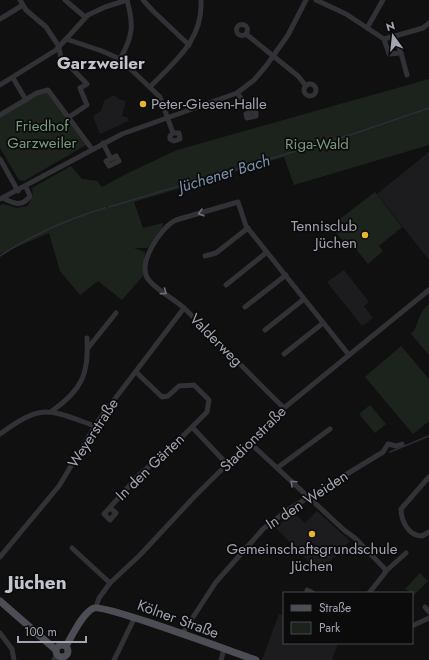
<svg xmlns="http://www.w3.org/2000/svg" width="429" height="660" viewBox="0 0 429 660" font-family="Jost,sans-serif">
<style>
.built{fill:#1c1c1e}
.green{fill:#1c231d}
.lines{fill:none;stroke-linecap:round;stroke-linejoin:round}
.stream{stroke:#292f36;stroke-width:1.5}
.minor{stroke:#313136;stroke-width:5}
.major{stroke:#4d4e55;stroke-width:7}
.oneway{stroke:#6f717a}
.poi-dot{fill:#e6b532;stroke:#0b0b0c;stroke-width:1.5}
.labels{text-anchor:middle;stroke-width:3.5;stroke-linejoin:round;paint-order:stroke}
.poi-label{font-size:15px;fill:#a2a5b1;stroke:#0b0b0c;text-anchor:start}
.park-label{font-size:15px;fill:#799b7d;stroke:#0b0b0c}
.street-label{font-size:15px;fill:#a2a5b1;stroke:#0b0b0c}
.water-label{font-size:16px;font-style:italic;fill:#7a91ab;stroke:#0b0b0c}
.quarter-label{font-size:17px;font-weight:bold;fill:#c2c5cd;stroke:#0b0b0c}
.district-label{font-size:19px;font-weight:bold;fill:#c2c5cd;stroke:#0b0b0c}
</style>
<rect width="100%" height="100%" fill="#101011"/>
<g class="built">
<polygon points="114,95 118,99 126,101 122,116 127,117 129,121 100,134 93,116 101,111 104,101"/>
<polygon points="429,152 429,260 377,194"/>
<polygon points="344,270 369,302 364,306 373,318 362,326 327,282"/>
<polygon points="317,511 350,541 319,572 275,527 294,513 305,523"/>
<polygon points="279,614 284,615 284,643 338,643 332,660 262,660"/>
</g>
<g class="green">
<polygon points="429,79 429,145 294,185 284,157 134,202 143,228 163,223 162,228 148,248 134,248 145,252 143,276 122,300 98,281 80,295 60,271 49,233 0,254 0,205 4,204 17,208 28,206 33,195 32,188 71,166 82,179 97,181 102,187 91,193 126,174 177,150"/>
<polygon points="46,91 86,145 24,181 19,180 0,148 0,116"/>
<polygon points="375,192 402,227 379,246 383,251 368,264 351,243 347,246 331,226"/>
<path d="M 429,304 L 429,355 L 411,334 C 420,325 416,315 429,304 Z"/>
<polygon points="401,346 429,379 429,421 413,434 365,377"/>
<polygon points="370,405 386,424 375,433 359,414"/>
<polygon points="420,573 428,581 413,596 412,593 405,589"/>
</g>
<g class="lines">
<g class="stream">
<polyline points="109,207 353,134 429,108"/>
<path d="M 0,256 C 32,235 68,219 105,208"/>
<polyline points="390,452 429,436"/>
</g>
<g class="minor">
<polyline points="20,0 26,10 46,27 58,45 61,57 87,84 80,88 87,105 69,117"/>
<polyline points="65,0 85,17"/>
<polyline points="143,0 153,11 189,45"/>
<polyline points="316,0 346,14 384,39 389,54 401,53 407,75"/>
<polyline points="0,19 23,5"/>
<circle cx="242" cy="30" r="5.5"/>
<polyline points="367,28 383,0"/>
<polyline points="246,34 298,76 306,86"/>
<polyline points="395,36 423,28 429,23"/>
<polyline points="66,39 102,51 120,59 160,97 173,133 170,136 170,139 174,141 180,139 179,133 173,133"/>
<polyline points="384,39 395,36 401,53"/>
<path d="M 120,59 C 133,36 134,25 127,0"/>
<polyline points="13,78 26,100"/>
<circle cx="310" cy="90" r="6"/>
<polyline points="0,85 56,50 88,15 105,7 127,0"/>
<path d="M 151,86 C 176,60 203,40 201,0"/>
<polyline points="237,93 252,111 246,114 247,118 256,116 256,112 252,111"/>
<polyline points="0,115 37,93 48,90 92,149"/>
<polyline points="103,143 111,159 106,161 109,166 119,161 116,156 111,159"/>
<polyline points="0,159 18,191"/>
<path d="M 3,198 C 13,203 22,208 30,196 L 26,187"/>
<polyline points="0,199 122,134 237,93 254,80 266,66 288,35 306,0"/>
<polyline points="205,256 216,253 248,228"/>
<polyline points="226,285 267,252"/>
<polyline points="245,307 286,275"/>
<polyline points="265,330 304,299"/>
<polyline points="88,348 116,313"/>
<polyline points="284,354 323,323"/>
<polyline points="136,372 162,397 168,396 179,386 194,385 209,400 207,412 192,427 227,464"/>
<path d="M 284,408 C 250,375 218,341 184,308 C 174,299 155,289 148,279 C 137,263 161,227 176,220 L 238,202 L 246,226 L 349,355"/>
<path d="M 52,411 C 82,390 89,374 87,338"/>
<path d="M 0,434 C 43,403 47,409 95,426"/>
<polyline points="249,442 344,530 355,538 385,569 385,573 369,593"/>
<polyline points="277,468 330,429"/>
<path d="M 429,477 L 401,509 C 401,520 408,536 422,536 L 429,532"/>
<polyline points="110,508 116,513 110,520 104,514 140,474 168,451 192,427"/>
<polyline points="72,548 110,583"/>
<polyline points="0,557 59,486 98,421 184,308"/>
<polyline points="386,571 406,553"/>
<polyline points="307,590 313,593"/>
<polyline points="96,607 99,598 110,583 140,555 195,496 284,408 429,290"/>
<polyline points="425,607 429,612"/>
<polyline points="412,626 429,618"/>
<polyline points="0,633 12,649 14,660"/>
<polyline points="182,634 216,582 263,529 288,510 383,452 388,444 396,446 402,444"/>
<polyline points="54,660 57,654"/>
<polyline points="114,660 135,617"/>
<polyline points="221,660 224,649"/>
</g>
<g class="major">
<polyline points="0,601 56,650"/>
<circle cx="62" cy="651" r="6"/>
<path d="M 66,646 C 72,636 83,612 94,608 C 105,604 235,653 256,660"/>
</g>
</g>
<defs><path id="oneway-chevron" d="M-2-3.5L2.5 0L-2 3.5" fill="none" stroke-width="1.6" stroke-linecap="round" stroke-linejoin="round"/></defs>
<g class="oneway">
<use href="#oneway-chevron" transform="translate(201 213) rotate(164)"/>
<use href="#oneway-chevron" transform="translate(164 292) rotate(37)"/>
<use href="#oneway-chevron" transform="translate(293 483) rotate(-137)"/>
</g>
<g class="poi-dot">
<circle cx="143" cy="104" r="4"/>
<circle cx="365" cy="235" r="4"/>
<circle cx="312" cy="534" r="4"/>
</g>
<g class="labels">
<g class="poi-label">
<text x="151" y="109">Peter-Giesen-Halle</text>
<text x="357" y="231" text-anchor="end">Tennisclub<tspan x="357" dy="17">Jüchen</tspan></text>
<text x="312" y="554" text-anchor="middle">Gemeinschaftsgrundschule<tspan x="312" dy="17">Jüchen</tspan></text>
</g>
<g class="park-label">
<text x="42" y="131">Friedhof<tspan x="42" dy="17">Garzweiler</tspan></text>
<text x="317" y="149">Riga-Wald</text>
</g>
<g class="street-label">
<text transform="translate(216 340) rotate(45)" y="5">Valderweg</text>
<text transform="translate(93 433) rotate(-57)" y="5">Weyerstraße</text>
<text transform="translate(253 439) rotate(-45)" y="5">Stadionstraße</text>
<text transform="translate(150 467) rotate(-44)" y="5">In den Gärten</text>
<text transform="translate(307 500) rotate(-33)" y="5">In den Weiden</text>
<text transform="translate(178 619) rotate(20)" y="5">Kölner Straße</text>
</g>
<g class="water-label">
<text transform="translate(224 173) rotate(-17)" y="6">Jüchener Bach</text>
</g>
<g class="quarter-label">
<text x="101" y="69">Garzweiler</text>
</g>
<g class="district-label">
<text x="37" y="589">Jüchen</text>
</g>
</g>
<rect x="283" y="592" width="130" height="52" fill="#0b0b0c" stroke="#47494e"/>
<rect x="291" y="605" width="20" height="6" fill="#4d4e55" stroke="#47494e"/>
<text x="319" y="612" font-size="12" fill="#a2a5b1">Straße</text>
<rect x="291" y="622" width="20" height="12" fill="#1c231d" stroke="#47494e"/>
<text x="319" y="632" font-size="12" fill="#a2a5b1">Park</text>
<g transform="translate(393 36) rotate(345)" stroke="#0b0b0c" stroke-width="3" paint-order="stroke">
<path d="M0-3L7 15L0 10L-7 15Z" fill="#a2a5b1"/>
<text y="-6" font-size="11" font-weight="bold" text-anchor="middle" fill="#a2a5b1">N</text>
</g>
<path d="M18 636v6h68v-6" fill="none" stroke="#a2a5b1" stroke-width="2"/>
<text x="24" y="636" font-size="12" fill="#a2a5b1" stroke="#0b0b0c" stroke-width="3" paint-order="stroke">100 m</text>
</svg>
